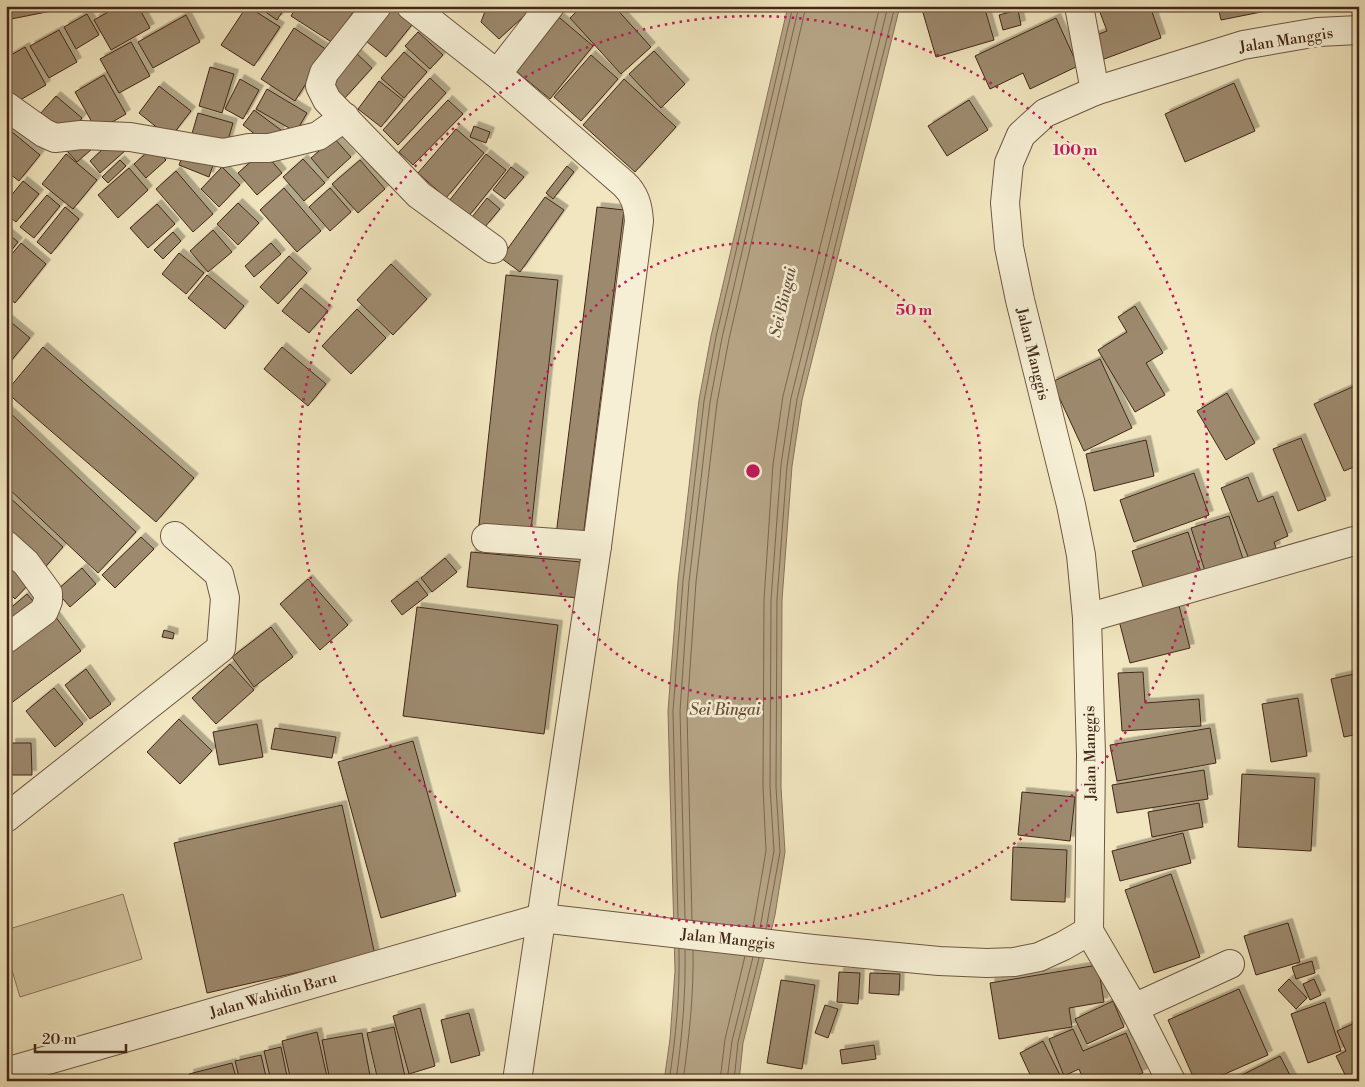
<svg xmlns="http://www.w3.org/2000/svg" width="1365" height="1087" viewBox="0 0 1365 1087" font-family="'Libre Bodoni',serif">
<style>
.green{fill:#d3c6a2;stroke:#8b765c}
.water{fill:#b6a586;stroke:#88735a}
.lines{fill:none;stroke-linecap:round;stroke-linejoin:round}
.shore{stroke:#7c664e;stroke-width:1}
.building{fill:#9d8a6e;stroke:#432717;filter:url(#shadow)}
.minor-casing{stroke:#6e5741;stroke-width:30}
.minor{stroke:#f6efd5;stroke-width:28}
.ring{fill:none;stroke:#c2185b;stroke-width:2.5;stroke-dasharray:2.5 5}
.labels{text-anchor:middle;stroke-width:5;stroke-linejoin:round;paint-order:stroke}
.street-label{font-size:15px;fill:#432717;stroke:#f6efd5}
.water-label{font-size:16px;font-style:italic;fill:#664d38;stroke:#f6efd5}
.centre{fill:#c2185b;stroke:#f6efd5;stroke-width:2.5}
.ring-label{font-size:15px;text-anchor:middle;font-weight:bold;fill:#c2185b;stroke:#f6efd5;stroke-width:5;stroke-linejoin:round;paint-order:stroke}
</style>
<defs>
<filter id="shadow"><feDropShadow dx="4.5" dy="-4.5" stdDeviation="0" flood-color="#0004"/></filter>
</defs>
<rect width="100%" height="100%" fill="#f1e6bf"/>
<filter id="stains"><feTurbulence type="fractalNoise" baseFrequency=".004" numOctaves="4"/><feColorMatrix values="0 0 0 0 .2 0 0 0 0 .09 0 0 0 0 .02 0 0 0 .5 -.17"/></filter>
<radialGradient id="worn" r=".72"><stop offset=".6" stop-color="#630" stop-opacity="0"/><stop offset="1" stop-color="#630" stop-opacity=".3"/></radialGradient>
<polygon class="green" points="123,894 142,959 20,997 6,950 6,930"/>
<polygon class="water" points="788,6 900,6 802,400 792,466 782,600 781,787 785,852 775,915 743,1043 739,1081 664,1081 670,1039 675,971 668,711 678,581 699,400 711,336"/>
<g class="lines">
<g class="shore">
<polyline points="678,919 673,711 683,581 704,401 716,337 793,6"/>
<polyline points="685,919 680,711 689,582 710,402 722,338 799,6"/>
<polyline points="692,920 687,712 696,582 717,403 729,339 806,6"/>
<polyline points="753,927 766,851 763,787 764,600 773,464 783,396 880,6"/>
<polyline points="760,928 774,851 770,787 771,600 781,465 791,398 888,6"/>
<polyline points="766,929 780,852 776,787 777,599 787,466 797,399 895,6"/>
<path d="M 669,1081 C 676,1037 680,993 679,949"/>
<path d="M 676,1081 C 682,1037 686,994 685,950"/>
<path d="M 683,1081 C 689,1038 694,994 693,950"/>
<polyline points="720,1081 725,1039 745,956"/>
<polyline points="727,1081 732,1041 753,957"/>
<polyline points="734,1081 738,1042 759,958"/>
</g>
</g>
<g class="building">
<polygon points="6,6 77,6 6,20"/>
<polygon points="119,6 138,6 150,28 111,50 94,20"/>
<polygon points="247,6 280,27 254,66 221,45"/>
<polygon points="257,6 286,6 277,20"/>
<polygon points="297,6 357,6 333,43 291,16"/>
<polygon points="386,6 397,6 415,21 386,57 361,37"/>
<polygon points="487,6 535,6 499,39 481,22"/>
<polygon points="582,6 614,6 651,47 621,74 570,18"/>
<polygon points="921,6 984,6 994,40 936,57"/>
<polygon points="1150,6 1161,38 1096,62 1088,38 1107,31 1098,7"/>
<polygon points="1218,6 1265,6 1266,11 1221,20"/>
<polygon points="1018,10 1021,25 1003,30 999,15"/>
<polygon points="554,13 593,46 550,99 511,67"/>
<polygon points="87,14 99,35 76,49 64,27"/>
<polygon points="186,15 200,42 153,68 138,42"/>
<polygon points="1056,18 1078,66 1030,89 1023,73 990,89 975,56"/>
<polygon points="294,28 327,50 295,101 261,79"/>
<polygon points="59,30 77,62 49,78 30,46"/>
<polygon points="418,32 443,55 430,69 405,46"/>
<polygon points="131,42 150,76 119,93 100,59"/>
<polygon points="25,47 46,85 15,103 6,87 6,58"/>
<polygon points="354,51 372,68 344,99 326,82"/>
<polygon points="654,51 685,84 661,108 629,74"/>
<polygon points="404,52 427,72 404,98 381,78"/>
<polygon points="591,55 618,79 581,121 554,97"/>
<polygon points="210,67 234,74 222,113 199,106"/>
<polygon points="104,75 126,114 97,131 75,92"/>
<polygon points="430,78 446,93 398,145 383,130"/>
<polygon points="240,79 259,90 243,119 225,109"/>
<polygon points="624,79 676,127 635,172 583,125"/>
<polygon points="379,81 403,100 381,127 358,109"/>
<polygon points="1234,83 1255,131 1185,162 1165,114"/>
<polygon points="159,86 191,111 170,138 139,113"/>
<polygon points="267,89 307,113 296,132 256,109"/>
<polygon points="56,96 82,118 67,137 40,114"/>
<polygon points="448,100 463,114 413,165 399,152"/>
<polygon points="969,100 988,130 947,156 928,126"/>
<polygon points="254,110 281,130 269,145 243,125"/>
<polygon points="198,113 233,123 226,147 191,137"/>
<polygon points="474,126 490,132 486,143 470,137"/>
<polygon points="6,127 40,155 19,181 6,171"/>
<polygon points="456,129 484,153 446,198 418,173"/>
<polygon points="83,137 92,149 77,162 67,151"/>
<polygon points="115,138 126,150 100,173 90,161"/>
<polygon points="334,138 351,157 328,178 311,158"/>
<polygon points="154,146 166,160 146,178 134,164"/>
<polygon points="185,150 214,162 209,177 179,165"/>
<polygon points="263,151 282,173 257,195 238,173"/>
<polygon points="66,154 97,180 73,209 42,184"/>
<polygon points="486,154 506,170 468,217 449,201"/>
<polygon points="303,159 325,183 304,201 283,177"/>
<polygon points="120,160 126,166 108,183 102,177"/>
<polygon points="360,160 385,189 358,213 332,184"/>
<polygon points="567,166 574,172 553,199 546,193"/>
<polygon points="222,167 240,185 219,207 201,189"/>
<polygon points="511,167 524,177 505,199 493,190"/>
<polygon points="129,168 148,190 118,218 98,195"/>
<polygon points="176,171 213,214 193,232 156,189"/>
<polygon points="23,181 39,194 16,222 6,214 6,202"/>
<polygon points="284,188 321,231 297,252 260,210"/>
<polygon points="330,188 351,212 330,231 309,207"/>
<polygon points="47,195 60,206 34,238 20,227"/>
<polygon points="545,197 564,210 520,272 501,258"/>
<polygon points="487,198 500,209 485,227 472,217"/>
<polygon points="238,203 259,223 238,245 217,224"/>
<polygon points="157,204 175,224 148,248 130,228"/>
<polygon points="65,207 79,219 51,254 37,242"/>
<polygon points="597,207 624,210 583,538 556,535"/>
<polygon points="213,230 232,252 208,272 190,251"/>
<polygon points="6,232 18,242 6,257"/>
<polygon points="173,232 181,241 163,259 154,250"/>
<polygon points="21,243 46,264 15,303 6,296 6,261"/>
<polygon points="271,243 281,254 254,277 245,266"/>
<polygon points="179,253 204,273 186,294 162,274"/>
<polygon points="289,256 307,273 278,304 260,287"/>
<polygon points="391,264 427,299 393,335 357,300"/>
<polygon points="207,275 244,306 225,329 188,298"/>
<polygon points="506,275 558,280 531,530 479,525"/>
<polygon points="301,288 328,311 309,333 282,311"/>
<polygon points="1135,306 1163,353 1146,363 1165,395 1135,412 1098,350 1127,332 1118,317"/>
<polygon points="357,309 386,338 351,374 322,346"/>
<polygon points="6,318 30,338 6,367"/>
<polygon points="43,347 194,478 156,522 6,392"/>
<polygon points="282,347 326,384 308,406 264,369"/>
<polygon points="1100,359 1132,428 1084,451 1052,382"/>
<polygon points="1359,384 1359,465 1344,471 1314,404"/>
<polygon points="1227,393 1255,443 1226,460 1197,411"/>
<polygon points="6,409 136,532 98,573 6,486"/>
<polygon points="1301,438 1326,500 1298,511 1273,449"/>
<polygon points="1146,440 1154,476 1094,491 1086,454"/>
<polygon points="1194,473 1209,515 1134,542 1120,500"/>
<polygon points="1248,477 1258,502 1273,496 1288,536 1274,542 1276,548 1249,559 1221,488"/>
<polygon points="6,494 63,547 39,574 6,543"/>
<polygon points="1229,516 1245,565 1207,577 1191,528"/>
<polygon points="1188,532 1203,578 1146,596 1132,551"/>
<polygon points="141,537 154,549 115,588 102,575"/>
<polygon points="471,552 581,562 578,598 467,587"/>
<polygon points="445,558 457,572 432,592 421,578"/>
<polygon points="6,562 29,584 15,599 6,590"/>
<polygon points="82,568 96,584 70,607 56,591"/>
<polygon points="308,579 348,625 320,650 280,604"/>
<polygon points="417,581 428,595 402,615 391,601"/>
<polygon points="27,594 39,608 18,626 6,612"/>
<polygon points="1177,598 1190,648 1130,663 1117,613"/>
<polygon points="417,607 558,625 544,734 403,716"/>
<polygon points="49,608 81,651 6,707 6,640"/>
<polygon points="271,627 293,657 254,687 232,657"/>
<polygon points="164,630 174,633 173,639 162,637"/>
<polygon points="230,664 254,690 216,724 192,698"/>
<polygon points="86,669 111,704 90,719 65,685"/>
<polygon points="1143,672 1145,703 1199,699 1201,726 1122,731 1118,673"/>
<polygon points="1359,673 1359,734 1344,737 1331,679"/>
<polygon points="54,688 83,724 55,747 26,711"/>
<polygon points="1298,698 1307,756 1271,762 1262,704"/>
<polygon points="179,719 212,751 180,784 147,752"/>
<polygon points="257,724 263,757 219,765 213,732"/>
<polygon points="275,728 336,737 332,758 271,749"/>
<polygon points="1210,728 1216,763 1117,781 1110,745"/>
<polygon points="413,741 456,896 381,918 338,762"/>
<polygon points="11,743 31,743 32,775 12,775"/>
<polygon points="1204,770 1208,799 1117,813 1112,785"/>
<polygon points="1242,774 1315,778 1311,851 1238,847"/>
<polygon points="1022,792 1075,797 1070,841 1018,835"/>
<polygon points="1199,803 1203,827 1152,837 1148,812"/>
<polygon points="342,805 375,955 207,993 174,843"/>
<polygon points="1183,833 1191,863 1120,881 1112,851"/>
<polygon points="1013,847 1067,850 1065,902 1011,900"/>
<polygon points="1171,874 1200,957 1154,973 1125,890"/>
<polygon points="1288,923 1300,962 1256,975 1244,936"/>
<polygon points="1312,961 1315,973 1296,979 1292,967"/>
<polygon points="1098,965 1104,1002 1069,1008 1072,1027 999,1039 990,983"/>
<polygon points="839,972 860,973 858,1004 837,1002"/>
<polygon points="870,973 900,974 899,995 869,993"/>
<polygon points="1289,979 1307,998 1296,1009 1278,990"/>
<polygon points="1314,979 1321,995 1310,1000 1303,984"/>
<polygon points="781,980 815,985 802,1069 767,1063"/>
<polygon points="1239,989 1268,1055 1209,1081 1195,1081 1168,1020"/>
<polygon points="1113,1001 1124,1027 1087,1044 1075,1019"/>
<polygon points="1325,1002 1341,1051 1308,1063 1291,1014"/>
<polygon points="825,1005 838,1009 828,1038 815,1033"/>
<polygon points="420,1008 435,1066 409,1074 393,1016"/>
<polygon points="469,1013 480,1055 451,1063 441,1020"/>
<polygon points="1359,1021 1359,1078 1354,1081 1348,1081 1336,1056 1346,1051 1337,1031"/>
<polygon points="394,1027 406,1081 378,1081 367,1033"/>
<polygon points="1073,1029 1083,1051 1126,1033 1143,1073 1124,1081 1084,1081 1079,1069 1064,1076 1049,1039"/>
<polygon points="317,1032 328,1081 291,1081 282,1041"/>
<polygon points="362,1033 371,1081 330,1081 322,1040"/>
<polygon points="1043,1041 1063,1081 1033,1081 1020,1053"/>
<polygon points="874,1045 876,1059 842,1064 840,1050"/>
<polygon points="281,1047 288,1081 271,1081 264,1051"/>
<polygon points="261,1055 267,1081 240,1081 235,1061"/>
<polygon points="1280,1056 1293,1081 1230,1081"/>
<polygon points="232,1063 237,1081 191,1081 189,1074"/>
</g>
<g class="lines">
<g class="minor-casing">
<g id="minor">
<polyline points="377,6 324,73 320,86 327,100 419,195 493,249"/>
<path d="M 411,6 L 497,74 L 624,184 C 635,194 638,206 639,221 L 597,546 L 517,1081"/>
<polyline points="1079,6 1095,91"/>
<polyline points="497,74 550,6"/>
<polyline points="6,106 44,133 55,138 81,135 130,137 223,153 249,148 269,148 318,136 345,117"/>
<polyline points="486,538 597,546"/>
<polyline points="6,545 26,563 48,593 48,601 44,611 6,639"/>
<polyline points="1087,618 1354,541"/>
<polyline points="6,818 221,648 225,598 219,574 175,536"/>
<polyline points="1134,1008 1230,964"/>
<polyline points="6,1072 541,918 813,949 939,961 987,963 1014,962 1039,957 1063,946 1089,931"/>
<polyline points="1171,1081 1134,1008 1089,931 1091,755 1087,618 1081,555 1071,505 1020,300 1009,247 1005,203 1009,163 1021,135 1045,113 1095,91 1243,45 1318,32 1359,30"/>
</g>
</g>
<use href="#minor" class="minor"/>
</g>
<g class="ring">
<circle cx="753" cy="471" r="228"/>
<circle cx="753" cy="471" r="455"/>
</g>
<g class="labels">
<g class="street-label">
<text transform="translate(1286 40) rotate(-9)" y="5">Jalan Manggis</text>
<text transform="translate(1033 354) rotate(76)" y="5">Jalan Manggis</text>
<text transform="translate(1090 753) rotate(-91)" y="5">Jalan Manggis</text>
<text transform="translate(728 939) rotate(6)" y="5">Jalan Manggis</text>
<text transform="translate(273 995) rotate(-16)" y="5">Jalan Wahidin Baru</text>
</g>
<g class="water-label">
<text transform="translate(782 302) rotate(-77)" y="6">Sei Bingai</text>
<text x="725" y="715">Sei Bingai</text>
</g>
</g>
<circle cx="753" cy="471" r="8" class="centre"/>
<g class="ring-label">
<text x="1075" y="155">100 m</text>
<text x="914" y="315">50 m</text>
</g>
<rect width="1365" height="1087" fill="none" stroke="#f1e6bf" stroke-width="25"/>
<rect x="8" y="8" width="1350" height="1072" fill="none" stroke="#432717" stroke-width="2.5"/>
<rect x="12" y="12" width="1340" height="1062" fill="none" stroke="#432717"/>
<path d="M35 1044v8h91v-8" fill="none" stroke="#432717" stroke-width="2.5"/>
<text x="42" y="1044" font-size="15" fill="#432717" stroke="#f6efd5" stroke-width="4" paint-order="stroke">20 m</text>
<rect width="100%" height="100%" filter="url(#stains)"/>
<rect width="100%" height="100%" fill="url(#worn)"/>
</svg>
